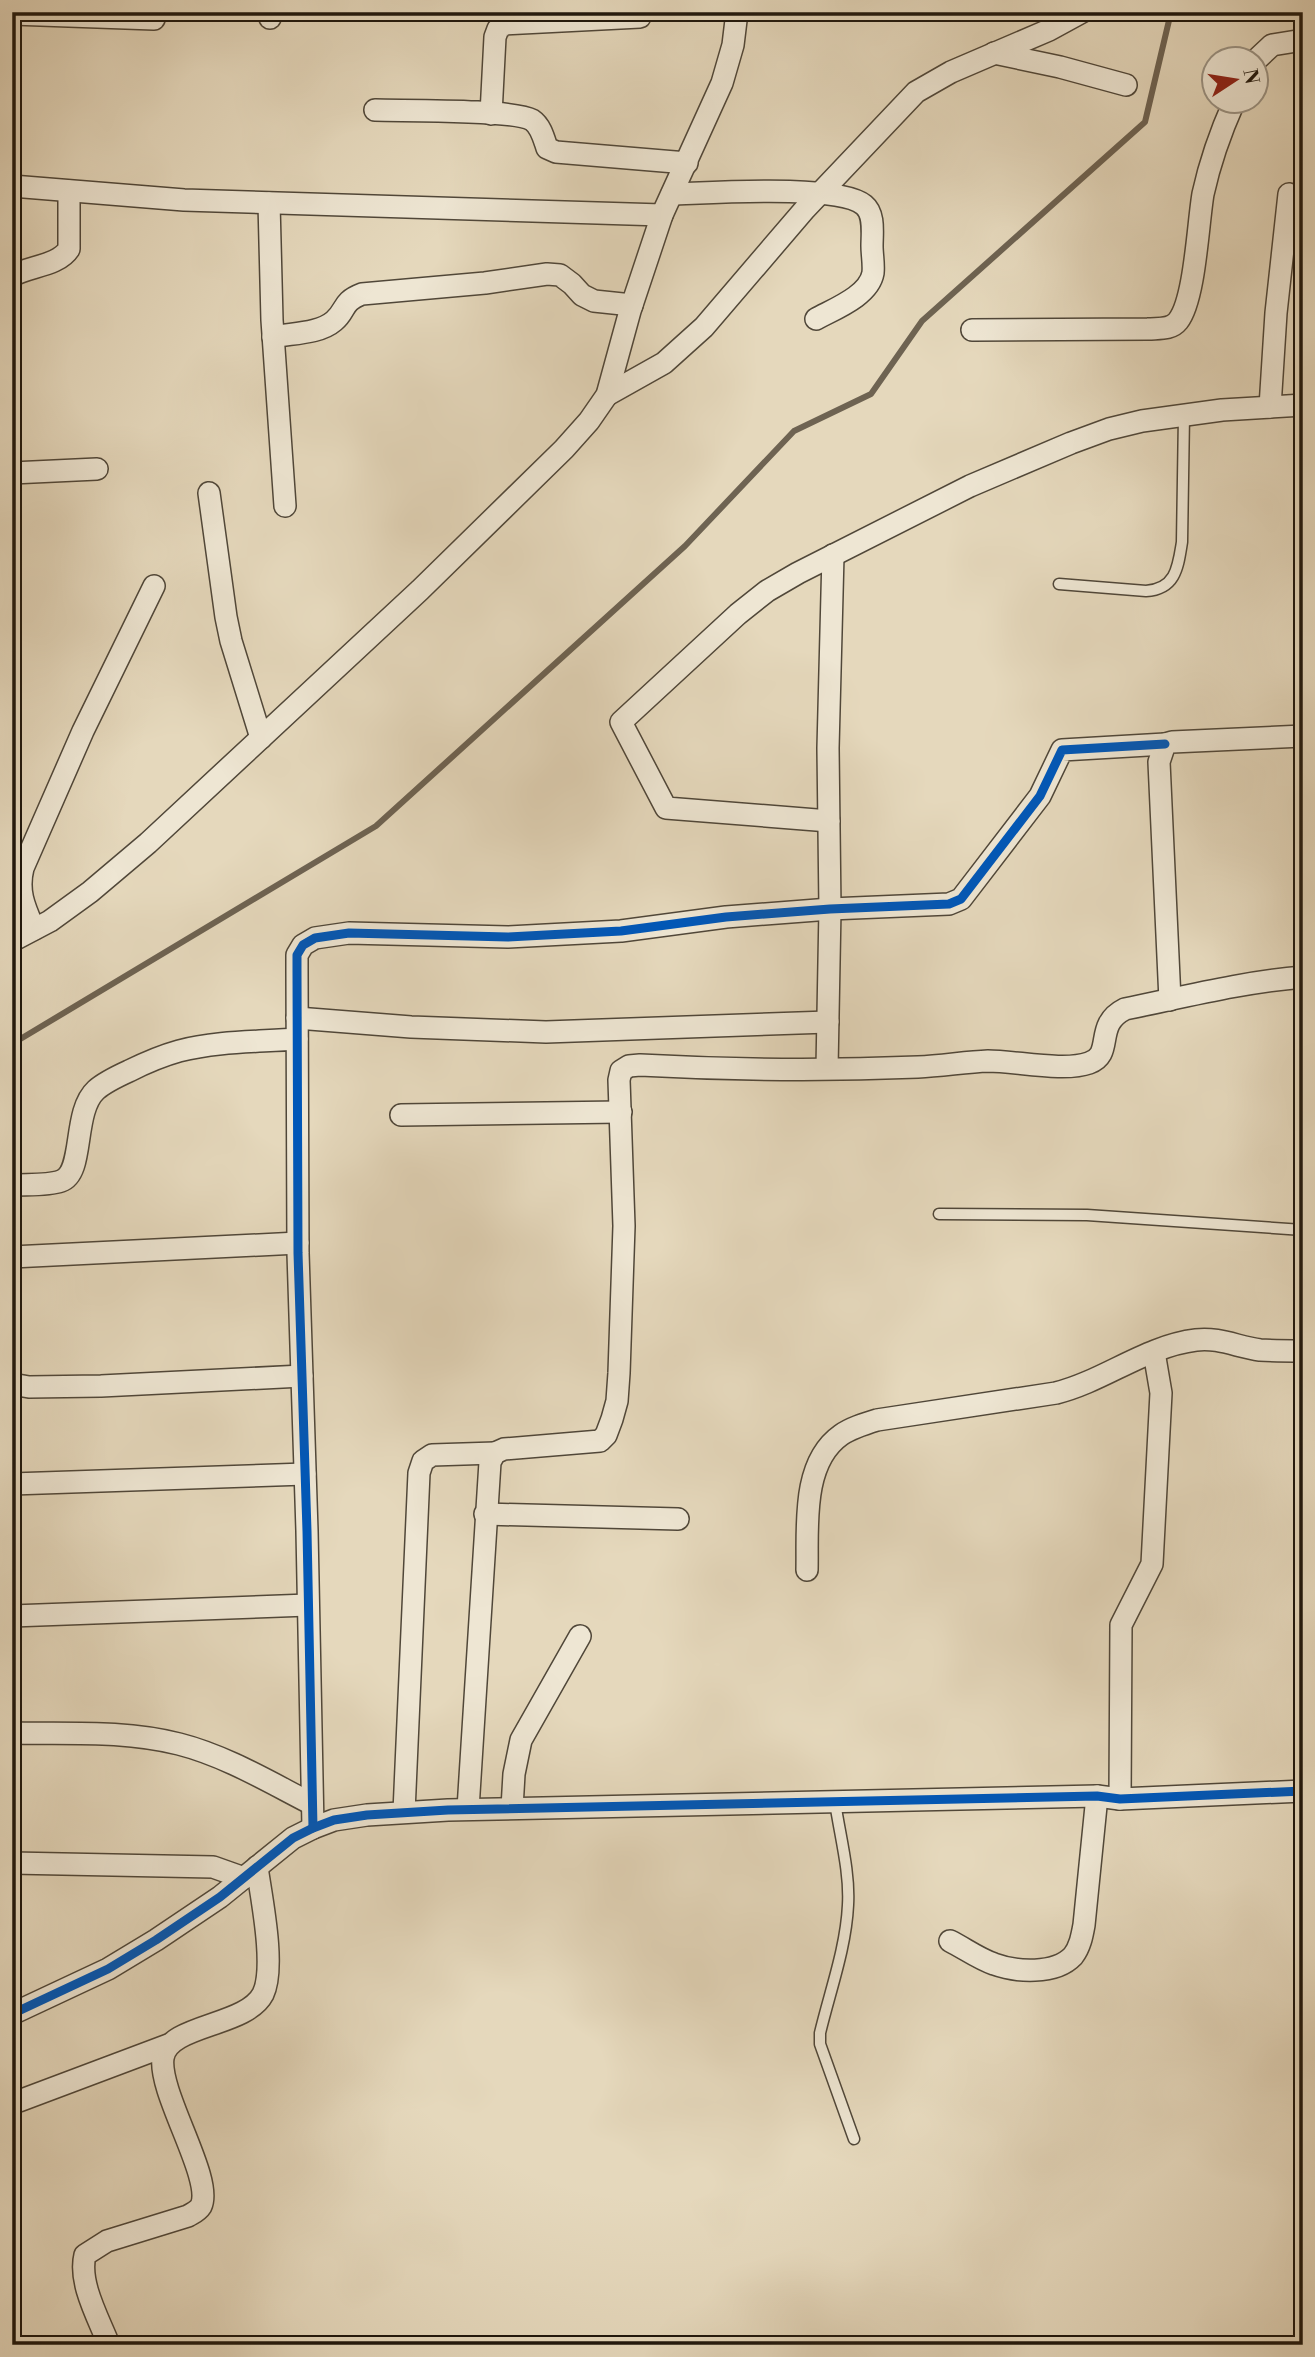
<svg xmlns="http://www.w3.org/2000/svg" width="1315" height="2357" viewBox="0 0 1315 2357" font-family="'Libre Bodoni',serif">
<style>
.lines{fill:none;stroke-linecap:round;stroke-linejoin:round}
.stream{stroke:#6e6352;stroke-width:6}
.lane-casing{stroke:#504739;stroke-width:13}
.street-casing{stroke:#504739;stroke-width:24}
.lane{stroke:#eee6d3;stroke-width:10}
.street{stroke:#eee6d3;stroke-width:21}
.cycleway-casing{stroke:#eee6d3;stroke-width:13}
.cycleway{stroke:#0057b8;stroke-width:9}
</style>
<rect width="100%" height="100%" fill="#e5d8bc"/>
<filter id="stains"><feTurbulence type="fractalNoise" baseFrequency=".00286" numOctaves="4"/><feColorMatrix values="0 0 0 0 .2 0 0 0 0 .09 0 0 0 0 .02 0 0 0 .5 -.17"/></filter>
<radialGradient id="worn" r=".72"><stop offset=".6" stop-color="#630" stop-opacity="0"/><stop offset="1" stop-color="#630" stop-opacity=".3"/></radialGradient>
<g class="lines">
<polyline class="stream" points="12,1044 376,826 685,546 794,431 871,394 922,321 1145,122 1171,12"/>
<g class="lane-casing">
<g id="lane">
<path d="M 1059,584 L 1146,591 C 1176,589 1178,567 1182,542 L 1184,415"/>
<polyline points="939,1214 1087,1215 1303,1230"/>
<path d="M 835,1802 C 840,1836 850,1872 848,1905 C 846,1948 830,1991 820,2033 L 820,2044 L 854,2139"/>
</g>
</g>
<g class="street-casing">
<g id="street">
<polyline points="12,14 154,19"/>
<polyline points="270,18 270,12"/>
<polyline points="994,53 1060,67 1126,85"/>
<polyline points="1256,60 1272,45 1303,40"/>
<path d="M 375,110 C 404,111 512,109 532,120 C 541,126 544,139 547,148 L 556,152 L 687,163"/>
<polyline points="491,114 495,37 498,29 505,24 640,17"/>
<polyline points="12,186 184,200 662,215"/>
<path d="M 672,194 C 710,193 839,184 864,205 C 875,214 872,233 872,246 C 872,255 874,264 873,273 C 869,296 834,309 816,319"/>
<polyline points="269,203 272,320 285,506"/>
<path d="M 12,276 C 29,266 58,266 69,249 L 69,191"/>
<path d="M 972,330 L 1148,329 C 1159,328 1171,330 1178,321 C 1195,300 1198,223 1203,194 C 1210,162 1221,131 1234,102"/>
<path d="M 273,337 C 292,333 319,334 334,321 C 347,310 341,302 362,294 L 485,283 L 547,274 L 560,275 L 572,284 L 582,295 L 594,301 L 632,305"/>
<polyline points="607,395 664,363 704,327 805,209 916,92 951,72 1049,30 1082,12"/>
<polyline points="1270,407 1276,313 1289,194"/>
<polyline points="12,473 97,469"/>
<polyline points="209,493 226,617 231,641 261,738"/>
<polyline points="829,821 666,808 621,722 738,614 767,591 798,573 970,486 1071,443 1109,429 1142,421 1222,410 1303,405"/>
<path d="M 34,929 C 25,908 17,892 23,868 L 83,731 L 154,586"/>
<polyline points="12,941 50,921 90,892 148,843 420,590 564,449 589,421 607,395 630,311 662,215 722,83 733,45 737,12"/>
<polyline points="1170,1000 1159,762 1165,744 1172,742 1303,736"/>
<polyline points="297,1018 411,1027 546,1032 828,1022"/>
<polyline points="827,1068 830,909 828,748 833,555"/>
<polyline points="401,1115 621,1112"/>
<path d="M 12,1185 C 27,1184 47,1186 61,1181 C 85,1173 72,1112 96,1090 C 105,1082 118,1076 129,1071 C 145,1063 161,1056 179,1051 C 216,1041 258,1042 297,1039"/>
<polyline points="12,1257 298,1243"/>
<polyline points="12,1384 29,1387 101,1386 302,1376"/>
<polyline points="12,1484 305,1474"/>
<polyline points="485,1514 678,1519"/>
<path d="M 807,1570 C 808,1528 801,1463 841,1435 C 851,1428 864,1424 877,1420 L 1056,1393 C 1104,1381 1146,1346 1196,1340 C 1218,1337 1238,1347 1260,1350 C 1274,1351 1289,1351 1303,1351"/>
<polyline points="12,1616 308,1605"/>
<path d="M 12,1733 C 68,1734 125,1730 179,1744 C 226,1756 269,1782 312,1804"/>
<polyline points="1120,1799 1121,1625 1152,1564 1161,1393 1154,1352"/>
<polyline points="512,1808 514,1774 521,1740 580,1636"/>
<path d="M 468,1809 L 490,1462 L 495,1453 L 504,1449 L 600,1441 L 606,1435 L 612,1419 L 617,1401 L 619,1373 L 624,1226 L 619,1080 L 621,1071 L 629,1066 L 640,1065 C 732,1070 826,1071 918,1067 C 942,1066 965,1062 988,1061 C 1016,1061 1064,1072 1089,1063 C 1115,1054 1093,1025 1125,1009 C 1184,997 1243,982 1303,977"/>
<polyline points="404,1812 419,1473 423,1461 432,1455 495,1453"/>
<polyline points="313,1828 307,1531 298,1253 297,971 297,955 303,945 315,938 349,933 508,937 621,931 726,917 830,909 949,904 961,899 1040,796 1062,750 1165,744"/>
<polyline points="12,1863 213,1867 244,1878"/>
<path d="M 950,1941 C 964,1948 979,1959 994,1964 C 1016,1972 1055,1975 1073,1956 C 1080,1947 1082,1936 1084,1925 L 1097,1796"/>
<polyline points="12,2014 108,1969 156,1940 220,1897 293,1838 313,1828 334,1820 367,1815 448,1810 1097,1796 1120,1799 1303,1791"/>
<polyline points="19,2101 168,2045"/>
<path d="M 109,2345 C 99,2319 78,2283 85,2255 L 107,2241 L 188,2216 C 193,2213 198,2211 201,2206 C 214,2179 158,2093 163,2058 C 168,2024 246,2027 263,1994 C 276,1967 261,1896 257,1867"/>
</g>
</g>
<use href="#lane" class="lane"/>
<use href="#street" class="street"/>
<g class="cycleway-casing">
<g id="cycleway">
<polyline points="313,1828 307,1531 298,1253 297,971 297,955 303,945 315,938 349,933 508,937 621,931 726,917 830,909 949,904 961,899 1040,796 1062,750 1165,744"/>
<polyline points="12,2014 108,1969 156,1940 220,1897 293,1838 313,1828 334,1820 367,1815 448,1810 1097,1796 1120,1799 1303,1791"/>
</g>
</g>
<use href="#cycleway" class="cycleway"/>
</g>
<rect width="1315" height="2357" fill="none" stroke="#e5d8bc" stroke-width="42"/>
<rect x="14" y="14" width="1287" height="2329" fill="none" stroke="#1f170d" stroke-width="3.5"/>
<rect x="21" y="21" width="1273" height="2315" fill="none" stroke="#1f170d" stroke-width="2"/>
<g transform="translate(1235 80) rotate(78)"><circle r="33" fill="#eee6d3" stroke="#9b9384" stroke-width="2"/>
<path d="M0-5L12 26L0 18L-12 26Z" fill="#8f2418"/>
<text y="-10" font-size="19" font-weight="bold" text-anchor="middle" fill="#1f170d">N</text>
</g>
<rect width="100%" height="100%" filter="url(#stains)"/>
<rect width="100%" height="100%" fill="url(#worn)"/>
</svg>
